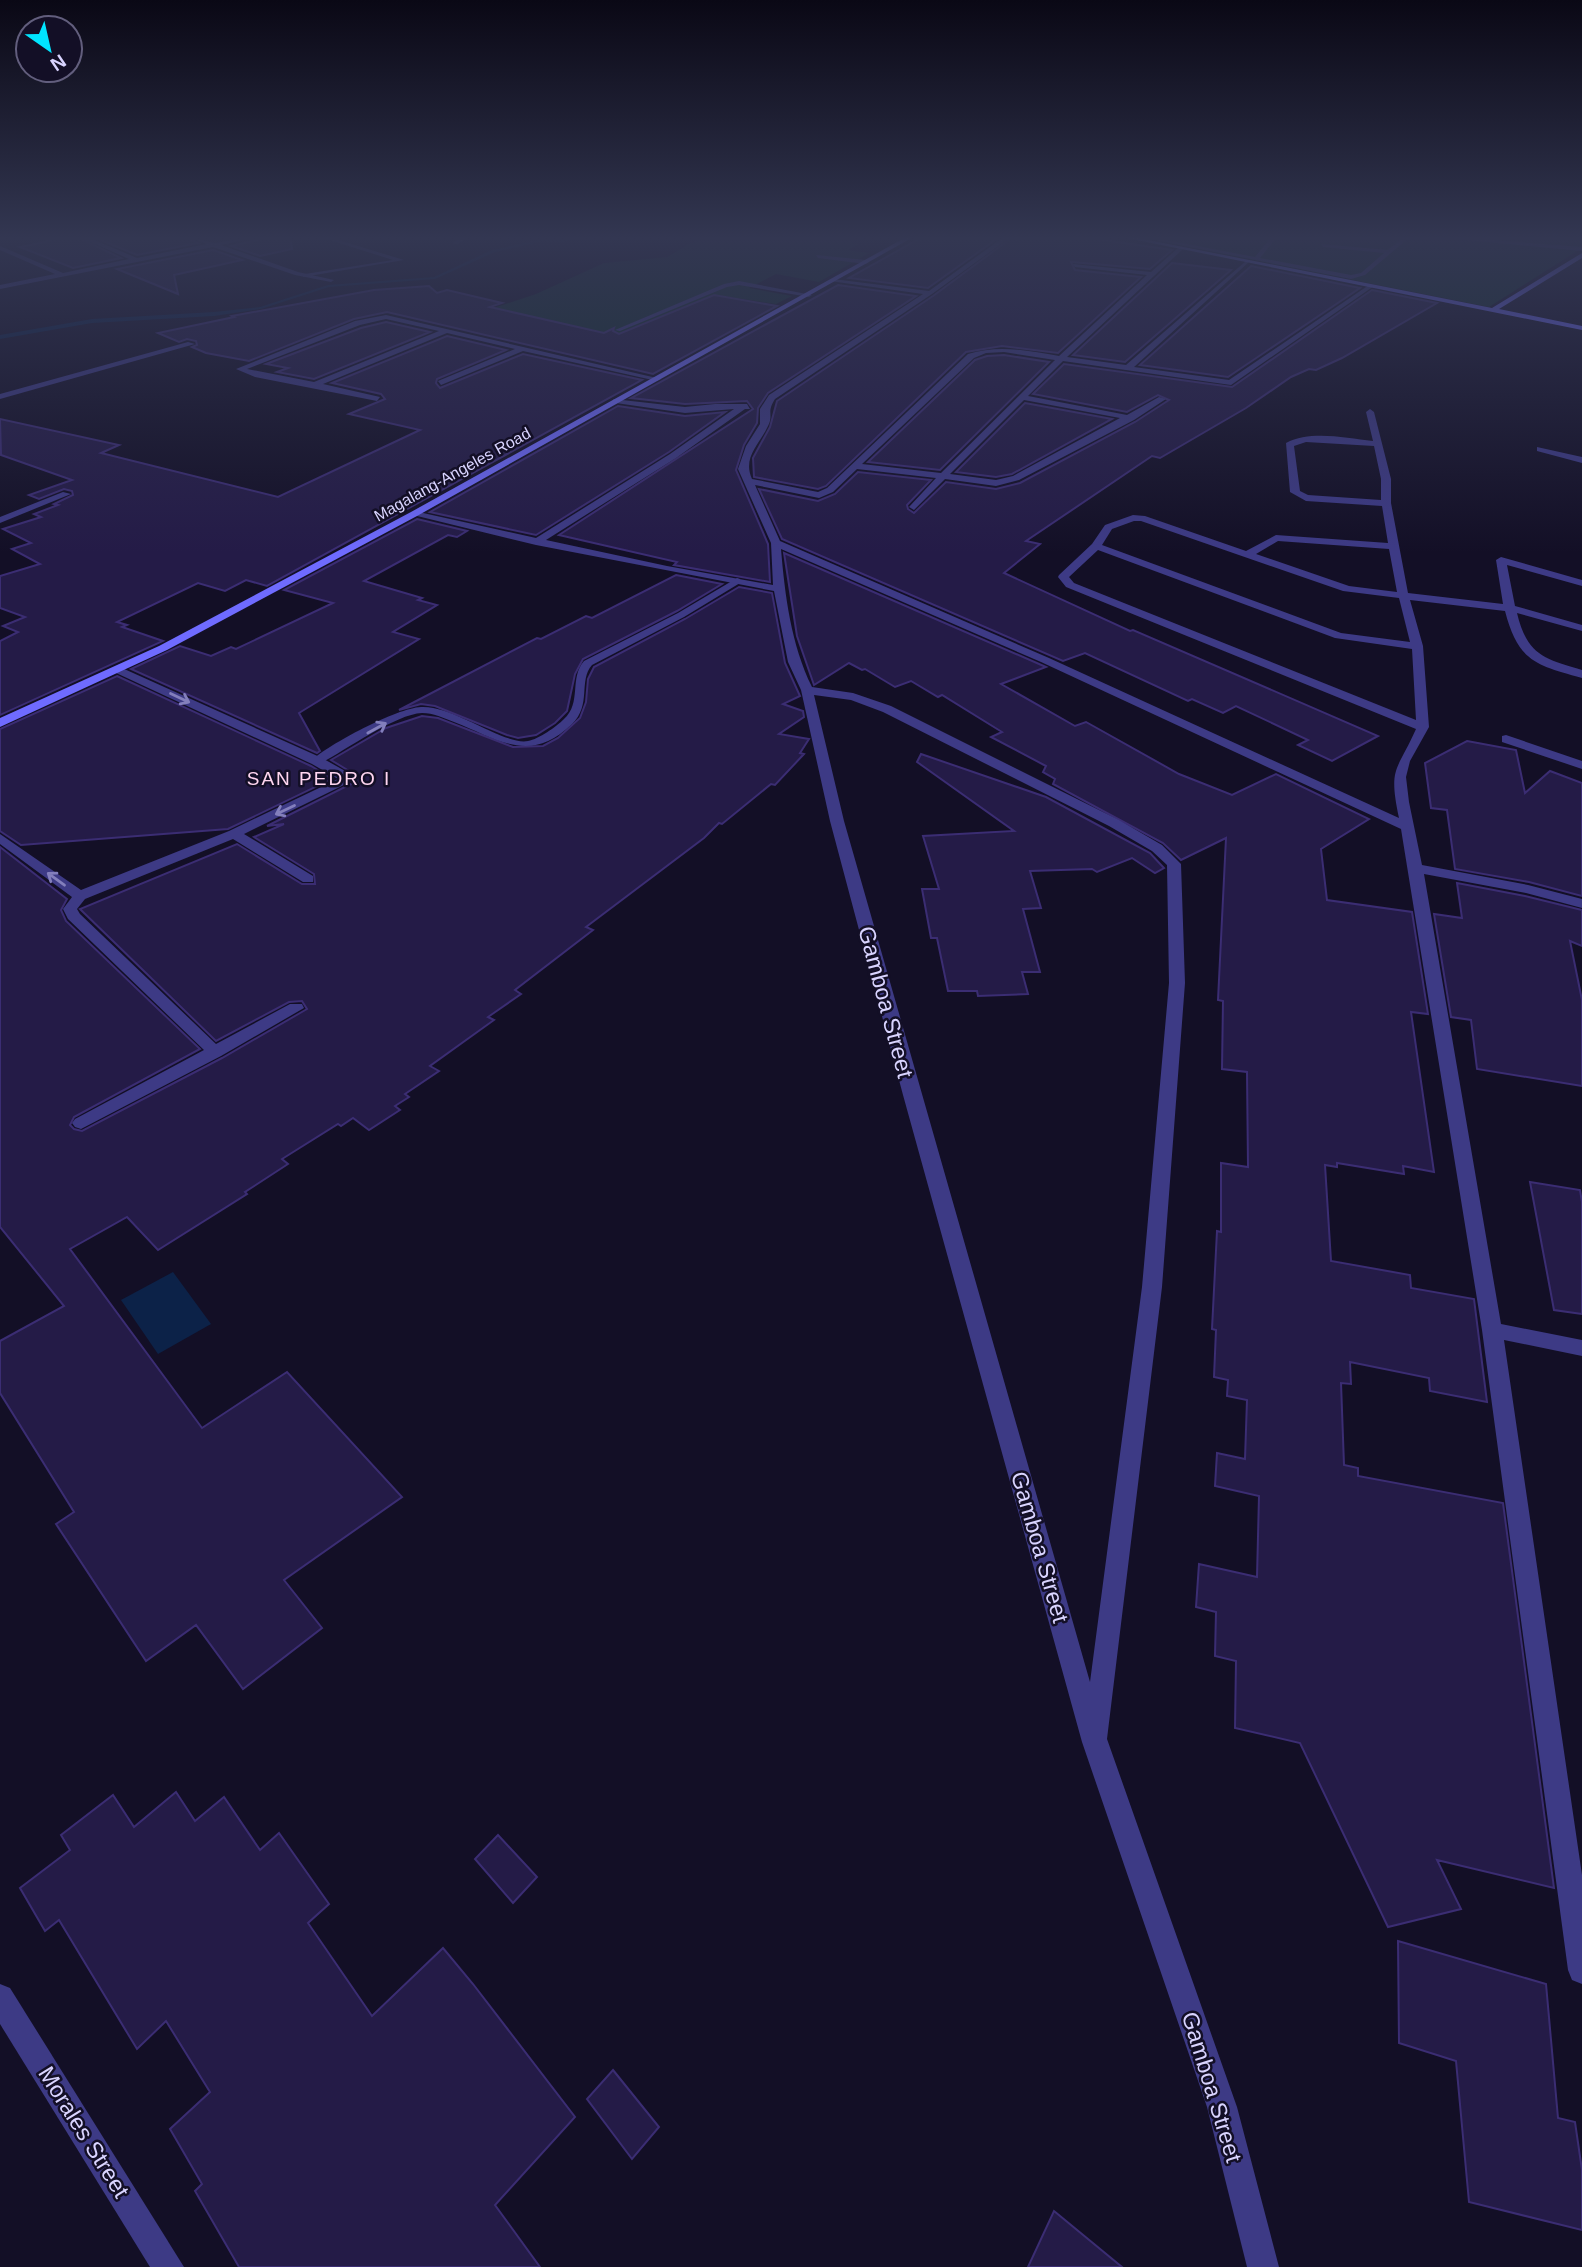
<svg xmlns="http://www.w3.org/2000/svg" width="1582" height="2267" viewBox="0 0 1582 2267" font-family="Arial,sans-serif">
<style>
.green{fill:#12302f}
.water{fill:#0c2248}
.lines{fill:none;stroke-linecap:round;stroke-linejoin:round}
.stream{fill:#0c2248;fill-rule:evenodd}
.building{fill:#241b47;stroke:#3b2d73;stroke-width:2}
.lane{fill:#3d3a85;fill-rule:evenodd}
.street{fill:#3d3a85;fill-rule:evenodd}
.secondary{fill:#6f6bff;fill-rule:evenodd}
.oneway{stroke:#837fbc}
.labels{text-anchor:middle;stroke-width:5;stroke-linejoin:round;paint-order:stroke}
.far-street-label{font-size:16px;fill:#d9d4ff;stroke:#130f26}
.far-quarter-label{font-size:19px;letter-spacing:2px;fill:#ffd6f0;stroke:#130f26}
.near-street-label{font-size:23px;fill:#d9d4ff;stroke:#130f26}
</style>
<rect width="100%" height="100%" fill="#130f26"/>
<g class="green">
<polygon points="703,236 824,236 855,239 851,243 859,244 848,250 869,253 819,282 776,274 749,288 792,296 776,304 716,295 628,340 481,312 536,294 604,263 667,257"/>
<polygon points="1132,236 1582,236 1582,248 1489,307"/>
</g>
<polygon class="water" points="173,1272 211,1324 158,1354 121,1300"/>
<g class="lines">
<polygon class="stream" points="583,236 591,236 563,242 544,241 495,252 435,279 329,287 261,309 214,316 92,323 0,339 0,335 92,319 214,312 260,307 328,285 434,277 492,250 544,239 563,240"/>
</g>
<g class="building">
<polygon points="39,236 75,236 121,258 73,268 20,247 50,241"/>
<polygon points="91,236 184,236 198,243 137,255"/>
<polygon points="264,236 290,236 292,249 260,256 231,246 262,239"/>
<polygon points="924,236 1001,236 928,288 849,278"/>
<polygon points="1014,236 1076,236 1172,250 1150,269 1071,262 1075,270 1141,277 1058,353 1002,346 966,352 826,486 818,489 754,477 753,458 770,427 777,401 933,296"/>
<polygon points="213,250 242,260 174,275 178,294 117,269"/>
<polygon points="1172,263 1231,270 1125,362 1073,355"/>
<polygon points="1251,266 1360,288 1228,377 1140,365"/>
<polygon points="838,285 916,296 768,393 758,408 757,423 744,445 736,470 768,544 770,582 674,565 677,562 559,535 753,409 747,401 685,404 631,398"/>
<polygon points="429,286 437,293 447,290 502,303 490,307 604,333 614,328 613,331 619,334 714,295 777,306 653,374 387,312 354,319 249,361 206,353 192,347 197,345 196,341 187,339 179,342 158,333 234,317 232,316 374,290"/>
<polygon points="1372,290 1437,303 1342,358 1316,370 1309,369 1291,377 1246,408 1160,458 1152,456 1026,541 1040,544 1004,573 1130,631 1133,630 1378,736 1332,761 1298,745 1308,740 1236,706 1223,713 1192,699 1188,701 1085,653 1063,661 782,539 759,489 818,501 835,494 858,472 931,480 907,505 908,509 914,513 946,482 996,489 1020,483 1135,422 1169,400 1158,395 1127,412 1033,394 1064,364 1232,387"/>
<polygon points="386,322 430,332 314,379 277,372 288,368 266,364 361,328"/>
<polygon points="447,336 506,350 437,379 436,383 440,388 523,354 642,380 267,586 246,580 225,591 198,583 117,622 127,625 122,627 163,641 0,715 0,641 18,632 3,626 25,617 0,608 0,576 40,564 12,549 31,543 3,529 41,517 34,514 58,505 54,504 73,495 72,491 64,489 39,499 29,495 72,480 1,455 0,419 119,445 101,453 278,497 420,430 349,414 385,399 381,394 332,383"/>
<polygon points="1004,355 1049,362 940,470 868,462 975,360 987,356"/>
<polygon points="1025,403 1112,419 1012,474 996,477 956,472"/>
<polygon points="618,406 685,416 725,412 669,452 536,535 430,512"/>
<polygon points="417,519 467,531 457,537 448,535 364,581 422,598 418,600 437,605 393,632 419,639 299,713 320,751 317,753 131,669 180,646 211,656 231,647 236,649 333,603 284,590"/>
<polygon points="784,553 1046,667 1001,684 1075,726 1086,722 1179,774 1232,795 1276,774 1369,819 1321,849 1327,900 1412,912 1428,1014 1411,1012 1434,1172 1403,1166 1404,1174 1337,1163 1337,1167 1325,1165 1331,1261 1410,1275 1411,1288 1474,1299 1487,1402 1430,1391 1429,1378 1350,1362 1351,1384 1341,1383 1344,1465 1358,1468 1358,1476 1503,1503 1554,1888 1437,1860 1461,1909 1388,1927 1300,1743 1235,1728 1236,1661 1215,1656 1216,1612 1196,1607 1199,1564 1257,1577 1259,1496 1215,1486 1217,1453 1245,1459 1247,1400 1227,1396 1228,1380 1214,1377 1216,1330 1212,1329 1217,1231 1221,1232 1221,1163 1248,1167 1247,1072 1222,1069 1223,1001 1218,1000 1226,838 1181,860 1163,843 1053,784 1055,779 1043,772 1046,766 991,737 1002,732 942,695 938,697 911,681 895,687 865,669 862,670 849,663 814,685 797,636"/>
<polygon points="676,575 722,584 677,611 583,659 575,674 567,711 555,723 536,735 518,738 507,735 435,706 421,704 399,710 537,638 541,639 586,616 592,618"/>
<polygon points="739,587 772,593 785,663 800,696 783,704 803,711 804,717 779,734 809,739 800,753 804,754 775,785 771,784 722,824 719,823 704,838 586,927 593,930 515,990 521,994 488,1017 494,1020 430,1066 439,1071 405,1094 409,1097 395,1106 400,1110 369,1130 353,1118 341,1126 338,1124 282,1159 288,1164 245,1192 247,1194 158,1250 127,1217 70,1249 202,1428 287,1372 402,1497 284,1580 322,1628 243,1689 196,1625 146,1661 56,1524 74,1512 0,1393 0,1341 64,1306 0,1227 0,847 67,899 61,910 66,921 200,1049 74,1117 70,1125 74,1129 82,1131 222,1058 307,1009 302,1001 289,1002 216,1041 80,909 237,844 302,884 315,884 314,874 254,837 284,824 267,826 353,783 354,780 349,771 331,760 386,728 422,716 438,718 513,747 543,746 558,738 580,718 586,702 588,679 594,667 685,619"/>
<polygon points="117,676 311,766 332,779 228,829 21,845 0,831 0,729"/>
<polygon points="1467,741 1516,750 1525,793 1550,771 1582,783 1582,896 1529,882 1455,869 1447,810 1431,808 1425,763"/>
<polygon points="921,754 1046,797 1150,853 1164,868 1155,873 1132,858 1097,872 1092,869 1030,871 1041,908 1023,909 1040,972 1022,972 1028,994 978,996 977,991 948,991 937,938 931,938 922,889 939,889 923,836 1014,831 917,762"/>
<polygon points="1457,883 1525,896 1582,910 1582,946 1570,941 1582,1000 1582,1086 1477,1069 1471,1020 1451,1017 1434,914 1462,918"/>
<polygon points="1530,1182 1580,1190 1582,1202 1582,1314 1554,1310"/>
<polygon points="176,1792 195,1821 224,1797 260,1850 279,1833 329,1904 308,1923 372,2016 443,1948 473,1984 575,2117 495,2205 540,2267 239,2267 195,2191 202,2184 170,2129 210,2092 166,2021 137,2049 59,1920 45,1931 20,1888 70,1850 61,1835 113,1795 134,1827"/>
<polygon points="498,1835 537,1877 513,1903 475,1859"/>
<polygon points="1398,1941 1546,1984 1558,2118 1575,2122 1582,2170 1582,2230 1469,2202 1456,2061 1399,2043"/>
<polygon points="613,2070 659,2127 632,2159 587,2099"/>
<polygon points="1054,2211 1122,2267 1028,2267"/>
</g>
<g class="lines">
<g class="lane">
<polygon points="317,236 325,236 404,260 303,277 305,274 393,260"/>
<polygon points="1135,236 1145,236 1255,257 1272,236 1278,236 1260,258 1351,275 1361,273 1384,253 1323,247 1321,244 1388,250 1405,236 1411,236 1365,275 1351,279"/>
<polygon points="1442,236 1582,247 1582,251 1445,238"/>
<polygon points="816,255 866,260 869,262 866,264 818,258"/>
<polygon points="739,281 812,295 809,297 739,285 727,287 620,331 615,330 724,284"/>
<path d="M 737,578 L 740,579 L 740,583 L 684,617 L 592,665 C 578,681 592,705 572,724 C 530,765 498,739 454,722 C 444,718 433,713 422,713 C 396,714 346,750 321,763 L 311,761 C 329,744 397,708 421,707 C 453,705 505,746 528,741 C 539,739 556,727 564,719 C 582,703 569,678 584,661 L 678,613 Z"/>
</g>
<g class="street">
<polygon points="77,236 85,236 137,258 207,244 186,236 214,243 261,236 221,245 298,272 334,280 331,282 295,275 213,247 0,289 0,285 55,274 0,250 0,246 63,273 129,259"/>
<polygon points="465,236 472,236 457,244 452,243"/>
<path d="M 1005,236 L 1012,236 L 932,294 L 775,399 C 766,413 774,414 768,426 C 760,444 742,457 752,479 L 818,492 L 827,488 L 968,354 C 999,344 1028,351 1059,356 L 1147,275 L 1075,267 L 1073,264 L 1151,272 L 1179,247 L 1184,248 L 1067,357 L 1126,365 L 1246,261 L 1250,261 L 1134,367 L 1229,380 L 1369,285 L 1374,286 L 1231,385 L 1063,361 L 1028,396 L 1127,415 L 1159,397 L 1166,399 L 1134,420 L 1019,480 L 996,486 L 945,479 L 914,510 L 909,507 L 936,478 L 857,469 L 833,492 L 819,498 L 755,485 L 780,541 L 1049,658 L 1399,818 C 1388,766 1397,772 1416,729 L 1066,587 L 1058,577 L 1059,575 L 1092,544 L 1105,525 L 1133,515 L 1145,516 L 1246,551 L 1276,535 L 1388,543 L 1382,506 L 1306,501 L 1290,492 L 1286,443 C 1311,430 1345,438 1373,441 L 1366,412 L 1370,409 L 1374,412 L 1391,479 L 1391,503 L 1408,593 L 1503,604 L 1496,560 L 1501,557 L 1582,580 L 1582,586 L 1507,565 L 1515,606 L 1582,625 L 1582,631 L 1517,613 C 1527,655 1544,659 1582,670 L 1582,678 C 1535,665 1518,661 1505,611 L 1410,600 L 1423,646 L 1429,727 L 1410,761 L 1406,777 L 1409,802 L 1422,865 L 1528,885 L 1582,899 L 1582,908 L 1526,893 L 1424,874 L 1501,1324 L 1582,1340 L 1582,1356 L 1504,1340 L 1582,1875 L 1582,1984 L 1572,1980 L 1568,1970 L 1482,1330 L 1401,829 L 1041,662 L 781,549 C 785,596 791,644 812,687 L 853,693 L 891,706 L 1119,820 L 1162,845 L 1181,864 L 1185,983 L 1162,1287 L 1107,1739 L 1237,2107 L 1279,2267 L 1247,2267 L 1207,2107 L 1082,1742 L 903,1095 L 830,821 L 801,690 L 788,662 L 774,591 L 536,545 L 409,514 L 414,511 L 536,538 L 670,454 L 734,409 L 685,413 L 616,403 L 613,399 L 685,407 L 715,404 L 747,404 L 750,409 L 745,409 L 676,458 L 546,540 L 667,566 L 773,585 L 771,543 L 738,469 L 746,446 L 760,424 L 760,409 L 769,395 L 923,294 L 830,281 L 833,279 L 929,291 ZM 1004,352 L 1055,360 L 941,473 L 862,464 L 974,358 L 986,353 ZM 1024,400 L 1120,418 L 1013,476 L 996,480 L 950,474 ZM 1306,442 L 1374,446 L 1381,479 L 1381,500 L 1308,495 L 1300,491 L 1294,446 ZM 1134,521 L 1141,521 L 1343,591 L 1399,598 L 1410,642 L 1341,633 L 1102,545 L 1112,529 ZM 1278,541 L 1389,549 L 1397,592 L 1349,586 L 1256,554 ZM 1098,550 L 1335,638 L 1412,649 L 1416,720 L 1074,583 L 1069,577 ZM 814,695 L 851,700 L 883,712 L 1109,826 L 1152,851 L 1167,865 L 1169,983 L 1142,1287 L 1090,1682 L 844,821 Z"/>
<path d="M 386,315 L 661,379 L 657,381 L 523,351 L 441,385 L 438,381 L 515,349 L 447,333 L 323,384 L 380,397 L 377,401 L 255,377 L 236,369 L 355,321 ZM 386,319 L 439,331 L 314,382 L 247,369 L 360,325 Z"/>
<polygon points="188,342 195,344 0,399 0,394"/>
<polygon points="1537,447 1582,457 1582,463 1537,451"/>
<polygon points="63,492 71,494 0,523 0,517"/>
<polygon points="114,668 122,668 322,758 347,772 352,781 244,834 313,876 313,882 303,882 233,839 85,899 77,909 80,914 216,1044 290,1004 302,1004 304,1008 221,1056 81,1129 75,1127 72,1123 75,1119 204,1050 68,919 63,909 72,897 0,844 0,834 81,890 229,831 338,779 312,764 114,672"/>
<polygon points="1506,735 1582,761 1582,769 1502,742 1502,736"/>
<polygon points="0,1984 10,1988 184,2267 150,2267 0,2024"/>
</g>
<g class="secondary">
<polygon points="908,236 915,236 417,516 167,650 0,727 0,718 159,646 411,512"/>
<polygon points="1117,236 1128,236 1492,308 1582,253 1582,258 1499,309 1582,326 1582,330"/>
</g>
</g>
<defs><path id="oneway-shaft" d="M-6 0H5M1.5-3L5.5 0L1.5 3" fill="none" stroke-width="1.6" stroke-linecap="round" stroke-linejoin="round" transform="scale(1.75)"/></defs>
<g class="oneway">
<use href="#oneway-shaft" transform="translate(180 698) rotate(25)"/>
<use href="#oneway-shaft" transform="translate(377 728) rotate(-29)"/>
<use href="#oneway-shaft" transform="translate(285 810) rotate(155)"/>
<use href="#oneway-shaft" transform="translate(56 879) rotate(-144)"/>
</g>
<linearGradient id="sky" x2="0" y2="1"><stop stop-color="#0a0815"/><stop offset="0.43" stop-color="#333752"/><stop offset="1" stop-color="#333752" stop-opacity="0"/></linearGradient>
<rect width="1582" height="553" fill="url(#sky)"/>
<g class="labels">
<g class="far-street-label">
<text transform="translate(452 474) rotate(-29)" y="6">Magalang-Angeles Road</text>
</g>
<g class="far-quarter-label">
<text x="319" y="785">SAN PEDRO I</text>
</g>
<g class="near-street-label">
<text transform="translate(886 1002) rotate(75)" y="8">Gamboa Street</text>
<text transform="translate(1040 1547) rotate(74)" y="8">Gamboa Street</text>
<text transform="translate(1212 2087) rotate(73)" y="8">Gamboa Street</text>
<text transform="translate(84 2132) rotate(58)" y="8">Morales Street</text>
</g>
</g>
<g transform="translate(49 49) rotate(146)"><circle r="33" fill="#130f26" stroke="#625e7d" stroke-width="2"/>
<path d="M0-5L12 26L0 18L-12 26Z" fill="#00e5ff"/>
<text y="-10" font-size="19" font-weight="bold" text-anchor="middle" fill="#d9d4ff">N</text>
</g>
</svg>
